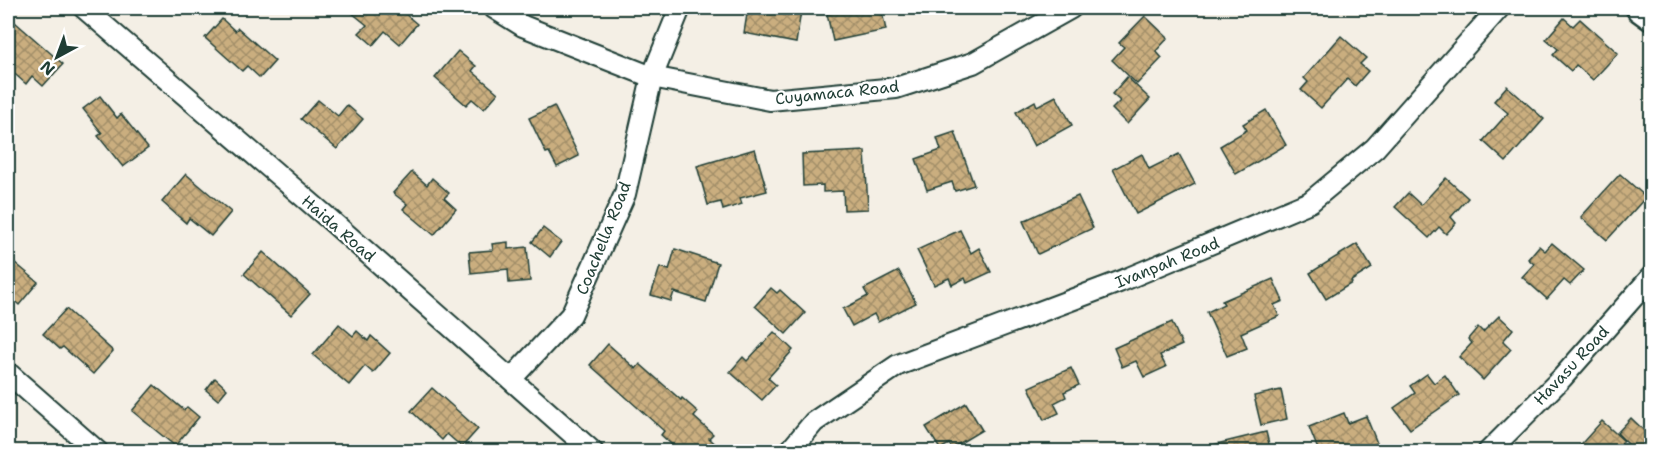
<svg xmlns="http://www.w3.org/2000/svg" width="1659" height="459" viewBox="0 0 1659 459" font-family="'Shantell Sans',sans-serif">
<style>
.building{fill:url(#building-cross-hatch);stroke:#1f3d34;stroke-width:1.5}
.lines{fill:none;stroke-linecap:round;stroke-linejoin:round}
.street-casing{stroke:#1f3d34;stroke-width:24}
.secondary-casing{stroke:#1f3d34;stroke-width:33}
.street{stroke:#fff;stroke-width:20}
.secondary{stroke:#fff;stroke-width:28}
.labels{text-anchor:middle;stroke-width:4.5;stroke-linejoin:round;paint-order:stroke}
.street-label{font-size:16px;fill:#1f3d34;stroke:#fff}
</style>
<defs>
<pattern id="building-cross-hatch" width="8" height="8" patternUnits="userSpaceOnUse" patternTransform="scale(1.5)"><rect width="8" height="8" fill="#caae7f"/><path d="M0 0l8 8M0 8l8-8" fill="none" stroke="#a38f69"/></pattern>
</defs>
<rect width="100%" height="100%" fill="#f4efe5"/>
<filter id="ink" filterUnits="userSpaceOnUse"><feTurbulence type="fractalNoise" baseFrequency=".0167" numOctaves="2"/><feDisplacementMap in="SourceGraphic" scale="12" xChannelSelector="R" yChannelSelector="G"/><feConvolveMatrix kernelMatrix="1 2 1 2 8 2 1 2 1" color-interpolation-filters="sRGB"/></filter>
<g filter="url(#ink)">
<g class="building">
<polygon points="346,8 398,8 417,24 400,44 385,31 373,45 359,33 367,25"/>
<polygon points="748,8 788,8 801,11 796,43 744,33"/>
<polygon points="855,8 881,8 886,30 833,41 827,14"/>
<polygon points="8,16 63,64 43,86 32,76 26,84 8,68"/>
<polygon points="1145,16 1168,38 1156,51 1162,58 1137,84 1112,60 1124,47 1119,43"/>
<polygon points="1564,18 1573,26 1580,19 1618,53 1593,80 1576,65 1571,71 1553,55 1558,49 1546,39"/>
<polygon points="222,19 235,31 238,28 275,61 260,78 247,66 242,71 205,38"/>
<polygon points="1341,36 1366,58 1360,64 1368,71 1355,86 1347,79 1321,108 1301,90 1308,82 1304,78"/>
<polygon points="458,51 476,66 472,71 498,93 484,109 472,99 466,105 435,78"/>
<polygon points="1127,77 1150,99 1127,124 1112,109 1120,101 1112,94"/>
<polygon points="1507,86 1544,119 1506,162 1483,141 1508,113 1494,101"/>
<polygon points="100,96 117,118 121,114 148,148 123,167 98,136 102,133 83,109"/>
<polygon points="1056,96 1072,125 1034,146 1016,112 1035,101 1037,106"/>
<polygon points="318,100 338,116 347,105 363,119 337,149 301,119"/>
<polygon points="554,106 579,156 557,167 549,152 546,153 529,118"/>
<polygon points="1266,110 1286,145 1236,174 1220,146 1247,130 1243,124"/>
<polygon points="955,132 974,185 955,191 952,182 927,190 916,159 941,150 937,138"/>
<polygon points="755,149 767,191 740,198 742,204 723,210 721,202 708,205 697,166"/>
<polygon points="865,151 868,209 844,210 843,191 823,192 823,185 803,186 802,154"/>
<polygon points="1142,154 1149,169 1179,154 1195,184 1136,214 1113,169"/>
<polygon points="412,172 427,185 432,178 449,193 444,198 456,209 434,235 403,209 407,204 393,193"/>
<polygon points="186,174 231,212 211,236 189,218 186,223 162,202"/>
<polygon points="1620,174 1646,197 1607,240 1581,217"/>
<polygon points="1446,178 1468,198 1451,217 1456,223 1446,234 1439,227 1429,238 1395,207 1408,193 1421,205"/>
<polygon points="1078,196 1093,228 1038,254 1023,221"/>
<polygon points="543,228 561,242 550,257 532,242"/>
<polygon points="960,230 971,253 979,248 991,272 967,283 965,278 952,285 949,278 934,285 917,250"/>
<polygon points="508,242 508,249 527,247 530,281 509,283 508,269 471,273 469,252 493,250 492,244"/>
<polygon points="1552,243 1584,270 1570,285 1564,280 1547,299 1522,277 1534,264 1528,259 1539,246 1545,251"/>
<polygon points="1357,244 1372,268 1351,281 1352,283 1326,299 1310,273"/>
<polygon points="675,249 718,263 706,302 674,292 671,301 651,295 660,267 669,270"/>
<polygon points="263,252 310,294 291,315 244,274"/>
<polygon points="8,257 38,282 19,305 8,295"/>
<polygon points="899,271 916,303 878,322 874,314 852,326 843,309 868,296 864,289"/>
<polygon points="1273,279 1283,301 1274,305 1279,316 1241,333 1247,348 1227,356 1207,312 1224,304 1222,301"/>
<polygon points="771,288 777,293 780,290 805,313 786,334 755,306"/>
<polygon points="66,309 113,351 93,374 63,347 60,349 43,334"/>
<polygon points="1499,316 1513,329 1503,341 1511,349 1483,380 1459,357 1472,343 1468,339 1478,327 1483,332"/>
<polygon points="1172,322 1182,345 1160,355 1166,367 1144,377 1136,361 1122,367 1114,348"/>
<polygon points="339,324 353,336 357,331 368,341 371,336 390,353 373,373 365,366 349,385 313,355"/>
<polygon points="774,332 793,350 768,378 776,385 762,400 730,372 743,357 747,361"/>
<polygon points="608,344 636,369 640,364 681,400 682,398 698,412 694,417 713,434 709,438 724,452 680,452 661,435 664,431 590,365"/>
<polygon points="1071,368 1079,385 1064,392 1066,397 1054,403 1059,413 1044,420 1029,387"/>
<polygon points="1427,374 1434,383 1445,375 1459,395 1410,429 1394,408 1415,393 1410,386"/>
<polygon points="215,378 227,389 218,400 206,390"/>
<polygon points="154,385 184,410 187,407 199,417 175,446 132,411"/>
<polygon points="432,388 478,429 462,447 447,434 442,440 411,411"/>
<polygon points="1281,390 1287,419 1261,425 1254,396"/>
<polygon points="966,403 982,430 952,448 949,444 940,449 926,427"/>
<polygon points="1344,413 1348,423 1366,416 1377,443 1357,452 1319,452 1309,427"/>
<polygon points="1631,418 1652,438 1652,452 1636,452 1617,433"/>
<polygon points="1602,421 1624,441 1614,452 1574,452"/>
<polygon points="1266,432 1271,452 1209,452 1208,446"/>
</g>
<g class="lines">
<g class="street-casing">
<g id="street">
<polyline points="84,8 328,218 593,452"/>
<polyline points="494,8 523,26 652,77 770,100 896,88 973,63 1071,8"/>
<polyline points="8,373 98,452"/>
<polyline points="511,379 571,315 625,194 652,77 680,8"/>
<polyline points="789,452 814,422 898,365 1119,282 1310,202 1375,148 1499,8"/>
<polyline points="1488,452 1562,378 1652,276"/>
</g>
</g>
<g class="secondary-casing">
<polyline id="secondary" points="1641,8 1652,16"/>
</g>
<use href="#street" class="street"/>
<use href="#secondary" class="secondary"/>
</g>
</g>
<g class="labels">
<g class="street-label">
<text transform="translate(837 92) rotate(-6)" y="6">Cuyamaca Road</text>
<text transform="translate(339 228) rotate(41)" y="6">Haida Road</text>
<text transform="translate(603 238) rotate(-68)" y="6">Coachella Road</text>
<text transform="translate(1167 262) rotate(-22)" y="6">Ivanpah Road</text>
<text transform="translate(1571 365) rotate(-47)" y="6">Havasu Road</text>
</g>
</g>
<rect width="1659" height="459" fill="none" stroke="#fff" stroke-width="30"/>
<rect x="15" y="15" width="1629" height="429" fill="none" stroke="#1f3d34" stroke-width="2" filter="url(#ink)"/>
<g transform="translate(57 57) rotate(221)" stroke="#ffffff" stroke-width="4.5" paint-order="stroke">
<path d="M0-4.5L10 22L0 15L-10 22Z" fill="#1f3d34"/>
<text y="-9" font-size="16" font-weight="bold" text-anchor="middle" fill="#1f3d34">N</text>
</g>
</svg>
